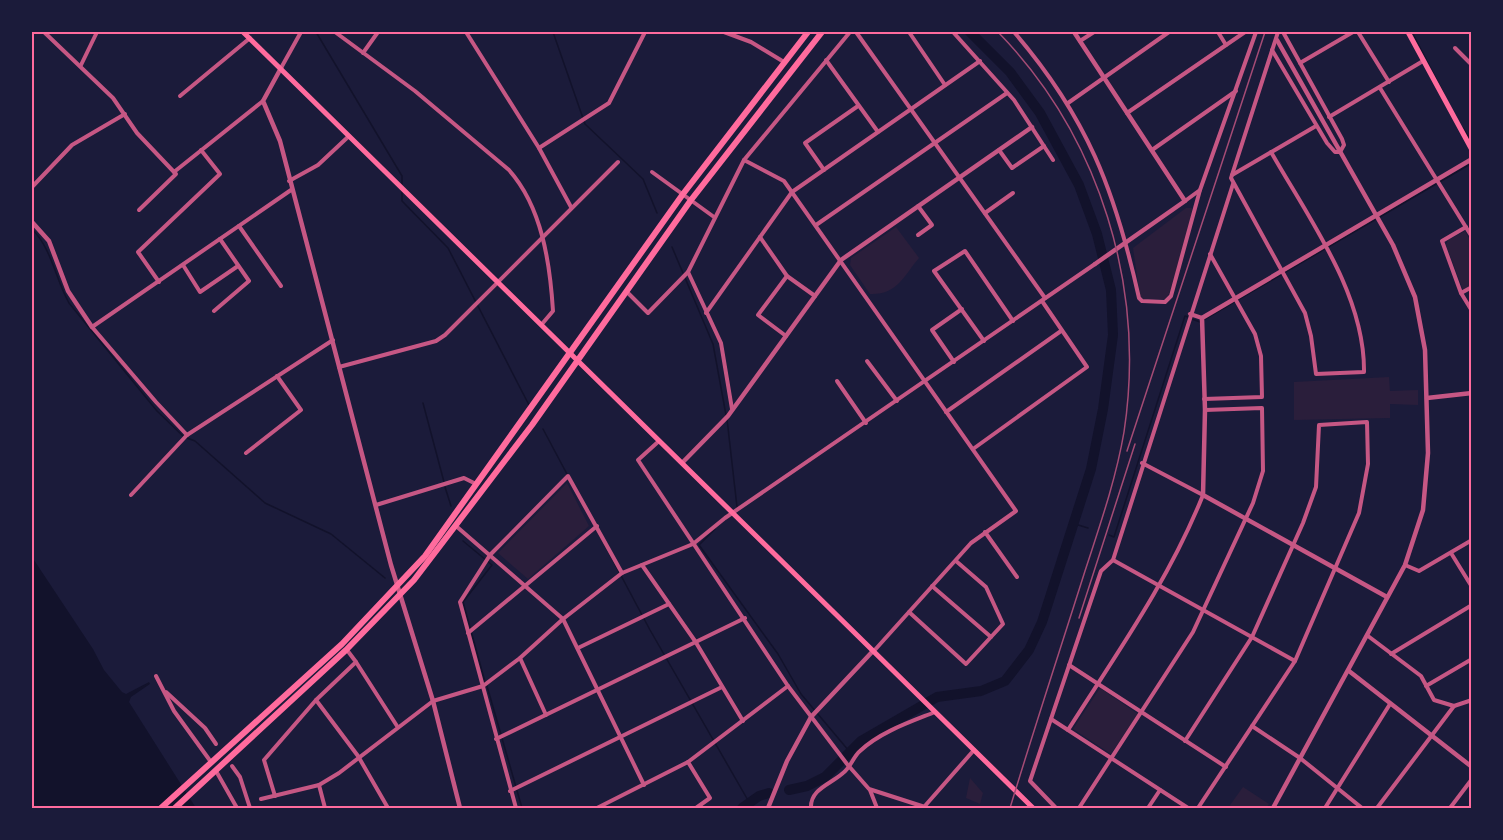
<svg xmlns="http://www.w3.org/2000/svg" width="1503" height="840" viewBox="0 0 1503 840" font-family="'Times New Roman',serif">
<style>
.green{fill:#2a1e3b}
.water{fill:#12122b}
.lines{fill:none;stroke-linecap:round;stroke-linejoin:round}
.stream{stroke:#12122b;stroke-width:1.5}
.river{stroke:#12122b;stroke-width:10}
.minor{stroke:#c65784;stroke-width:4}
.tertiary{stroke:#c65784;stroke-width:4.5}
.secondary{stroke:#ff6b9d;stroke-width:5}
.trunk{stroke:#ff6b9d;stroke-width:6}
.rail{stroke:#a44b75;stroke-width:1.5}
.neatline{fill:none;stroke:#ff6b9d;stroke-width:2}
</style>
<rect width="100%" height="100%" fill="#1b1b3a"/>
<g class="green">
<polygon points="1186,208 1192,208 1193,216 1169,294 1165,299 1143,299 1140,296 1133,248"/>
<path d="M 896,227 L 919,258 C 904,275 898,295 870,294 L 850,265 L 851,258 Z"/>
<polygon points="1465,231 1471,242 1472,285 1463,290 1446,245 1448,240"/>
<polygon points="1389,377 1390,391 1418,390 1418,405 1390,404 1390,418 1294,420 1294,382"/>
<polygon points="567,483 589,526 528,579 498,553"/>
<polygon points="1100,688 1138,714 1111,754 1073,729"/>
<polygon points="970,778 983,793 980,804 966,798"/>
<polygon points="1243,787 1269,804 1266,808 1228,808"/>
</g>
<polygon class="water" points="32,557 93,649 104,670 122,692 126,694 149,682 150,684 131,697 129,702 196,808 32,808"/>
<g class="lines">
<g class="stream">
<polyline points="316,32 402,176 402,184"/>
<polyline points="553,32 585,124 643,179 657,213"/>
<polyline points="1412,32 1443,92"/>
<polyline points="1463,128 1472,142"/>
<polyline points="402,192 402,201 448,248 529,405"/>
<path d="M 32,229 C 52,249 55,278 69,303 L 157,411 L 183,436"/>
<polyline points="672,247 713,344 726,415"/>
<polyline points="1192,319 1200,322 1472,163"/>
<polyline points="423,403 444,482"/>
<polyline points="727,419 737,507"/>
<polyline points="543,429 650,630 749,802"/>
<polyline points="187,438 195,441 265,503 331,534 385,578"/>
<polyline points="445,487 451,506"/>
<polyline points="1075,524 1088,528"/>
<polyline points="715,529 699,545 778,654 801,694 849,751"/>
<polyline points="1109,535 1114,537 1185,316 1188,317"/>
<polyline points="463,541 492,565 463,602 485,682"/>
<polyline points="487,686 522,808"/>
</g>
<g class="river">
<polyline points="789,790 807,786 825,777 861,741 937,697 981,691 1005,681 1029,650 1042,622 1091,469 1103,409 1113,335 1111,290 1097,234 1079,185 1040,113 1010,72 970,32"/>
<polyline points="742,808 759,796 769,793"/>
</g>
<g class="minor">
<polyline points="44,32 113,98 137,133 174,172 263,101"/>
<path d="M 335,32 L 415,91 L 509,170 C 542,207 550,263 553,311 L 542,324"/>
<polyline points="466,32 539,148 571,207"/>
<polyline points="724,32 751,42 784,62"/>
<polyline points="856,32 1045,298"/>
<polyline points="909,32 945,85"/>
<polyline points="953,32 1014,100 1053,160"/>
<path d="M 1014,32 C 1087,117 1115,190 1139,298 L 1142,301 L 1165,302 L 1171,296 L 1200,190"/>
<polyline points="1218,32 1226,45"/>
<polyline points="1358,32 1389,82"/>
<polyline points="1080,41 1094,32"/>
<polyline points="1455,48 1472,65"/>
<polyline points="1272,50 1327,143 1335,152 1340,152 1344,145 1342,139 1283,32"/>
<polyline points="363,53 378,32"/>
<polyline points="826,60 878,132"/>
<polyline points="1300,63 1353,32"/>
<polyline points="81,65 97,32"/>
<polyline points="281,68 301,32"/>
<polyline points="1380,88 1472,237"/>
<polyline points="180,96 250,38"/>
<polyline points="1068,103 1169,32"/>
<polyline points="1127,113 1245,32"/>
<polyline points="1329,117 1423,61"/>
<polyline points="539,148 609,103 645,32"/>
<polyline points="999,150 1012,168 1044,146"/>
<polyline points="1152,150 1236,91"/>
<path d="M 1271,152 C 1309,219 1365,294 1364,372 L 1316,374 L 1311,336 L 1305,313 L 1231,178 L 1278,32"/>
<polyline points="744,160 784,181 1016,511 971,543 873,652"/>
<polyline points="824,170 805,143 858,106"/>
<polyline points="652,172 714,217"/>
<polyline points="1232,175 1316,126"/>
<polyline points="289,181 318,165 349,136"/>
<polyline points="32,187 72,145 125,114"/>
<polyline points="1185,201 1200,190 1256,32"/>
<polyline points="139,210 176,174 174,172"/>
<polyline points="985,213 1013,193"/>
<polyline points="816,225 1007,93"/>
<polyline points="239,226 281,286"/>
<polyline points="1466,227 1442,241 1461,293 1472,311"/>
<polyline points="918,235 932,225 918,206"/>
<polyline points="760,237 787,276 815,296"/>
<polyline points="183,265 200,292 238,266"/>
<polyline points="688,272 721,343 732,409"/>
<polyline points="159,282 138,252 220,174 201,150"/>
<polyline points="627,292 648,313 688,272 744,160 850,32"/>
<polyline points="1461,293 1472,287"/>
<polyline points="214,311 249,281 220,239"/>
<polyline points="706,313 792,192 980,61"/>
<polyline points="1190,314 1202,318"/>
<polyline points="786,336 758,315 787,276"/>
<polyline points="984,341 934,271 965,251 1013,321"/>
<polyline points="867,361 897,401"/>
<polyline points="954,362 932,330 962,309"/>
<polyline points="339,367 436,341 445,335 618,162"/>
<polyline points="837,381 866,423"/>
<polyline points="1204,399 1262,397 1261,356 1255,334 1210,254"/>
<polyline points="946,412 1061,331"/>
<polyline points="187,435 156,402 92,327 291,190"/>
<polyline points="659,441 638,460 788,686 847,764 869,789 928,808"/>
<polyline points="973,449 1087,367 1042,301"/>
<polyline points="246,453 301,410 277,376"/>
<polyline points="131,495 187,435 333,340"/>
<polyline points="376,505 464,478 476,484"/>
<polyline points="456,526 563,619 644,785"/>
<polyline points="985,532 1017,577"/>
<polyline points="1451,553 1472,587"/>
<polyline points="1113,560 1295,661"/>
<polyline points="642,565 695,641 743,721"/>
<polyline points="1405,565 1419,571 1472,540"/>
<polyline points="932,586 991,637"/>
<polyline points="909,612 966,664 1003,624 986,587 956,561"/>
<polyline points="468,633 597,526"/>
<polyline points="1368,636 1421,676 1434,700 1454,706 1472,700"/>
<polyline points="578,648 669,604"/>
<polyline points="347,650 356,662 316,700 358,756 388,808"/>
<polyline points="1391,654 1472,605"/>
<polyline points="520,658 546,715"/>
<polyline points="356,662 397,726"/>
<polyline points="1069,665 1226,767"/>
<polyline points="156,676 174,711 211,762"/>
<polyline points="1426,686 1472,659"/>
<polyline points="166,692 205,728 216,744"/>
<polyline points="1051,719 1188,808"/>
<polyline points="1252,726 1300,758 1362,808"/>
<path d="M 1068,730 C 1117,653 1169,580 1203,495 L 1142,463"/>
<polyline points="496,739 745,618"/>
<polyline points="1185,741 1252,637 1303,523 1316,487 1319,425 1367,422 1368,464 1359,513 1295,661 1198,808"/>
<polyline points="688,762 710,798 696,808"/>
<polyline points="232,766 240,777 250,808"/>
<polyline points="216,771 237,808"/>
<polyline points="319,785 325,808"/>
<polyline points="870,790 877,808"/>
<polyline points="510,791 722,687"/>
<polyline points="275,796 264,760 316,700"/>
<polyline points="261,799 319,785 339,773 433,701 483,686 520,658 563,619 622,573 693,544 725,518 1095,264"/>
<polyline points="924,807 974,750"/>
<polyline points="516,808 460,602 490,555 568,476 622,573"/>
<polyline points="597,808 688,762 788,686"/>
<path d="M 811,808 C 810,789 831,784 843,773 C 851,767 853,757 860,751 C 880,732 910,722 935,712"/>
<polyline points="1056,808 1030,781 1101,571 1113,560 1233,184"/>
<polyline points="1079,808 1193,632 1253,503 1263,471 1262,408 1205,410"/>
<polyline points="1148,808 1160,790"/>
<polyline points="1325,808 1390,704"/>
<polyline points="1377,808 1454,706"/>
<polyline points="1450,808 1472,779"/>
</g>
<g class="tertiary">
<polyline points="1074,32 1185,201 1095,264"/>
<polyline points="281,68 263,101 280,141 391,565 433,701 460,808"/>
<polyline points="32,222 49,241 68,291 92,327"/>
<polyline points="1427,398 1472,393"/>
<polyline points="683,462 728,416 841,260 1032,127"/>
<polyline points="1387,597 1203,495 1205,410 1202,318 1472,159"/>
<polyline points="1349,671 1472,767"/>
<polyline points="768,808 787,761 811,717 872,652"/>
<polyline points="1273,808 1405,565 1423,510 1428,453 1425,350 1415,297 1393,245 1277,40"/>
</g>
<g class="secondary">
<polyline points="243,32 1033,808"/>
<polyline points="1408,32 1472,150"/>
</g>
<g class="trunk">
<polyline points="161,808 342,644 425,556 683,194 808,32"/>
<polyline points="175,808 346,650 414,580 532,425 691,200 822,32"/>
</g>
<g class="rail">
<path d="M 998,32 C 1100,137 1146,287 1124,432 C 1116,479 1100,525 1085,571 C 1060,650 1034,729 1010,808"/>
<polyline points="1127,451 1265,32"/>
<polyline points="1079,618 1135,444"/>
</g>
</g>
<rect width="1503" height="840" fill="none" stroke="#1b1b3a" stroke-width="66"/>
<rect x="33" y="33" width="1437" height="774" class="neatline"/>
</svg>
